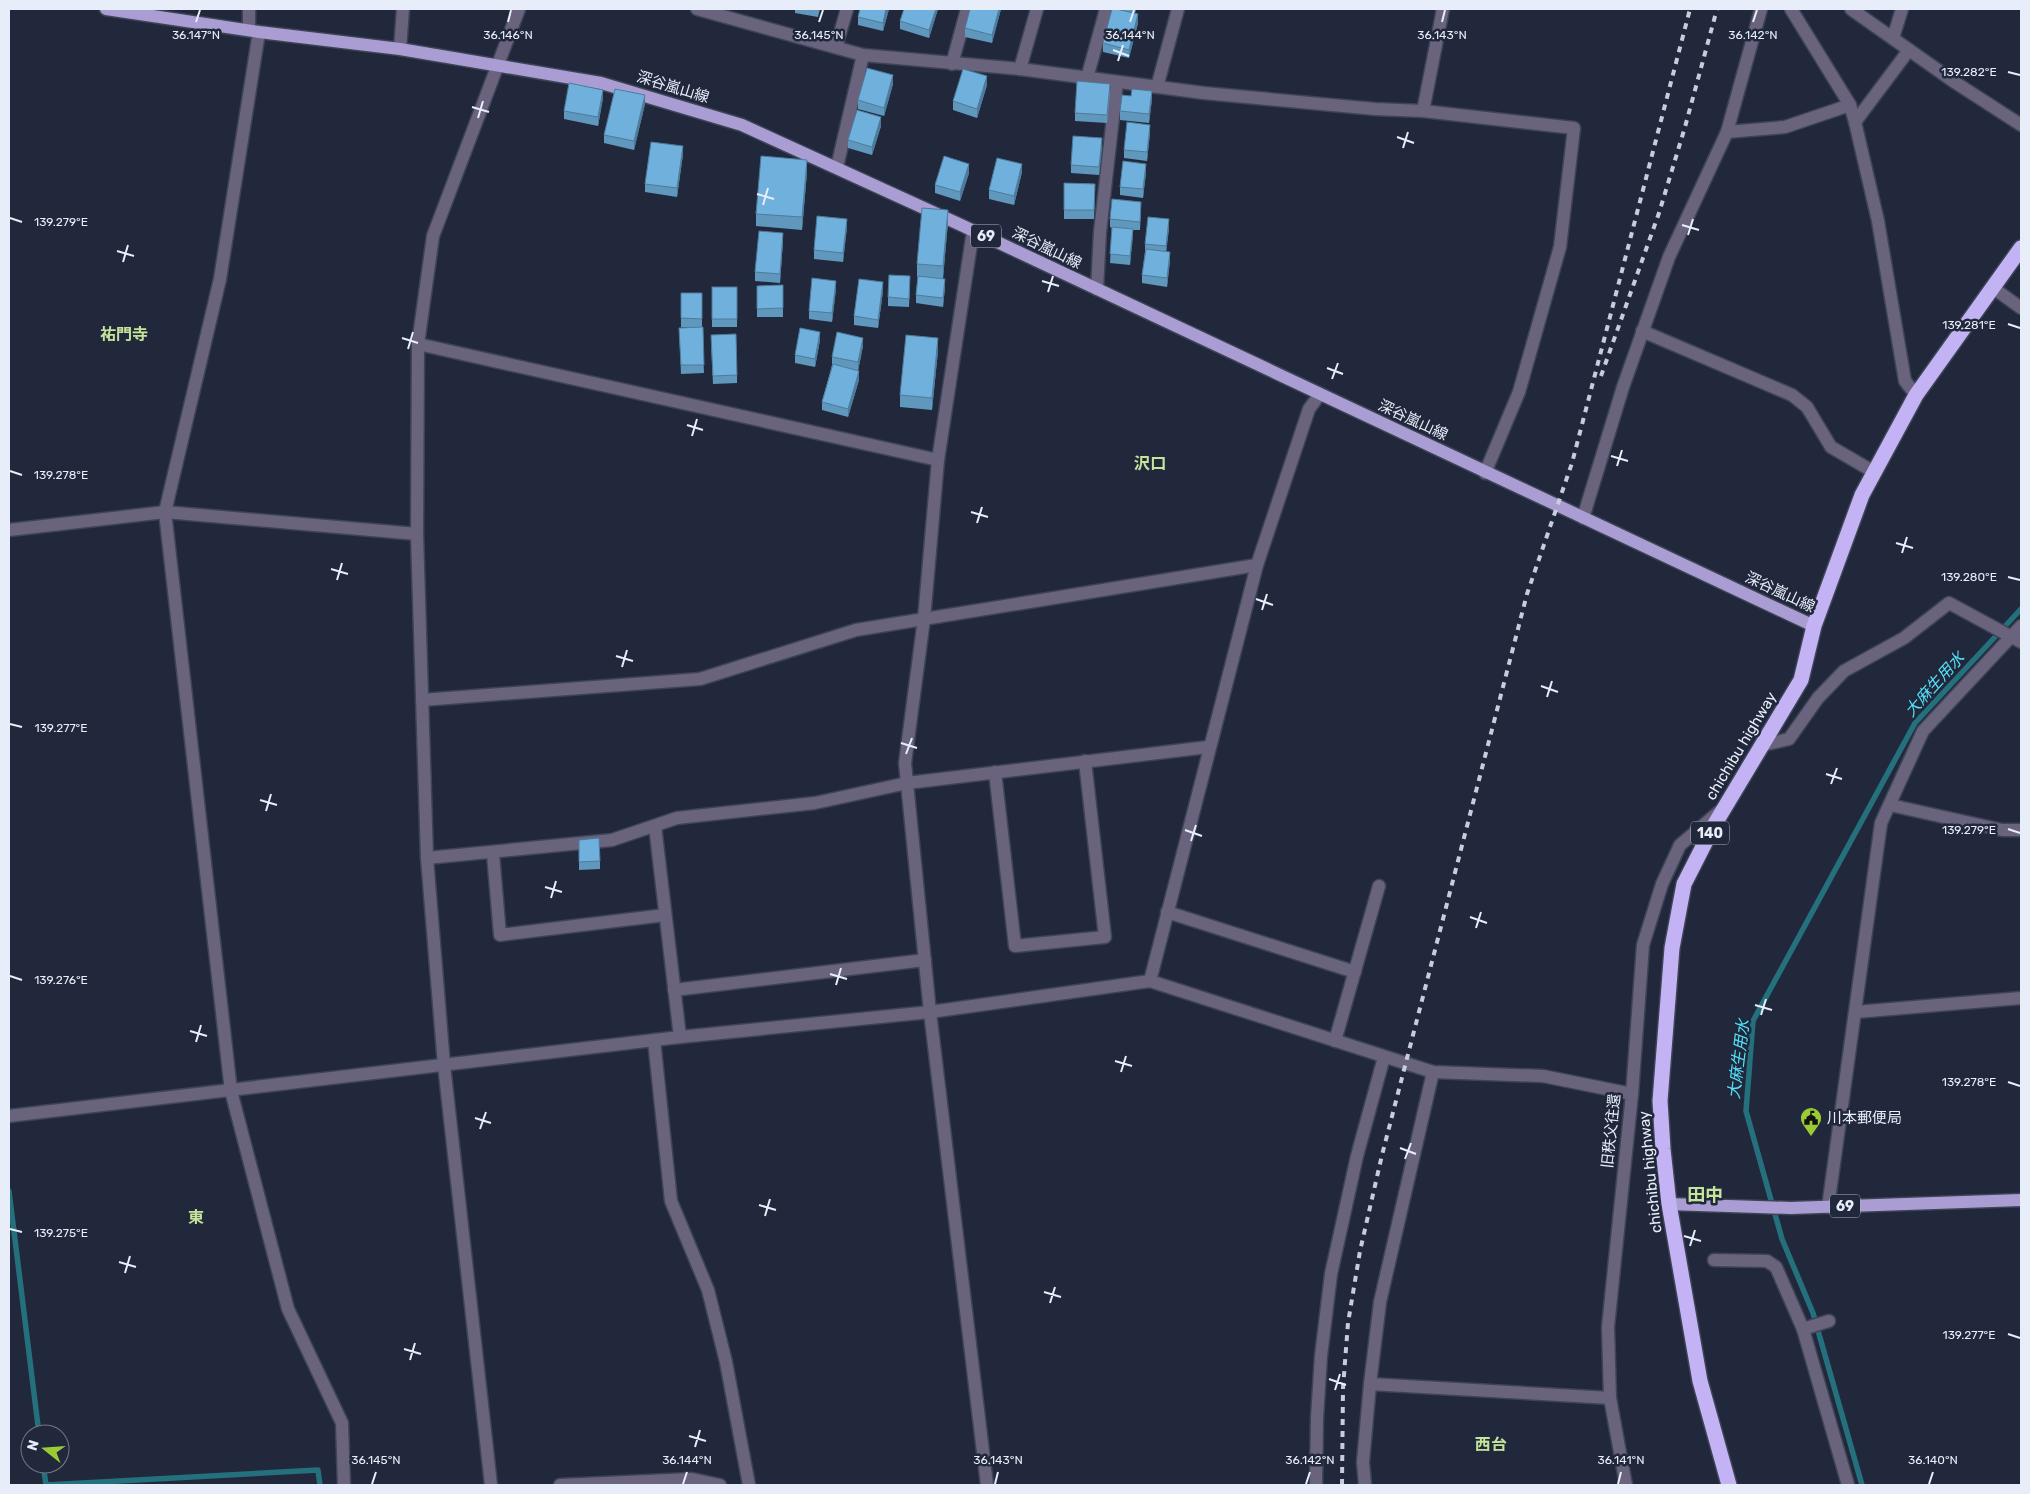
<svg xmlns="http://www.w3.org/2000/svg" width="2030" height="1494" viewBox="0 0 2030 1494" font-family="Rubik,'Noto Sans JP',sans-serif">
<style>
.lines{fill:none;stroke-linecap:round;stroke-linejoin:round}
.stream{stroke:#25707d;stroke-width:5.5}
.minor-casing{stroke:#3d4456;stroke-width:15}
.major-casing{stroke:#3d4456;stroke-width:15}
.highway-casing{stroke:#3d4456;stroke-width:18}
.minor{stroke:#69637e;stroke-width:12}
.major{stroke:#aa9dd3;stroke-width:12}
.highway{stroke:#c3b3f5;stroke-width:15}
.rail{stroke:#c8cddb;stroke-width:4;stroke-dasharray:6 6;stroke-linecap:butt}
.wall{fill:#5f97bd}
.shaded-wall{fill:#4e7b9a}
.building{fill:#6fb0dc;stroke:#4e7b9a}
.ticks{fill:none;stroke:#e8edfa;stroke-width:2}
.labels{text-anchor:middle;stroke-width:5;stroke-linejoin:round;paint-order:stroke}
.shield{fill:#21283b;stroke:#acb2c1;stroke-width:1}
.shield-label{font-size:14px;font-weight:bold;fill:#e8edfa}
.street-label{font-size:15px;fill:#e8edfa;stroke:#21283b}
.poi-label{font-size:15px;fill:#e8edfa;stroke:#21283b;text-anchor:start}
.neighbourhood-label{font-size:16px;font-weight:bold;fill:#c5e39a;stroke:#21283b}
.water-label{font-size:16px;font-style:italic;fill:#54e1f9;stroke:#21283b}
.quarter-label{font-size:18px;font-weight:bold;fill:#c5e39a;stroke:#21283b}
.ticks-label{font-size:12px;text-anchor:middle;fill:#e8edfa;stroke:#21283b;stroke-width:5;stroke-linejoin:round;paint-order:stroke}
</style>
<rect width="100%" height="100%" fill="#21283b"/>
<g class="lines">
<g class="stream">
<polyline points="9,1191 39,1434"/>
<polyline points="43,1464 46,1485 318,1470 320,1485"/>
<polyline points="1862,1485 1813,1313 1782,1239 1746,1111 1753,1021 1915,723 2021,609"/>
</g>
<g class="minor-casing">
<g id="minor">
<polyline points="249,9 249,30"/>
<polyline points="697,9 863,55 1020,69 1204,93 1375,109 1423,111 1574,128 1560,247 1519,392 1485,473"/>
<polyline points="1791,9 1850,105 1855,122"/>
<polyline points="1851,9 1956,83 2021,125"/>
<polyline points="259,32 220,279 165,512 231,1091 288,1309 342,1423 344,1485"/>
<polyline points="1893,38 1902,9"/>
<polyline points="836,47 847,9"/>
<polyline points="400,49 403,9"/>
<polyline points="1909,50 1855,122 1878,221 1905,381 1916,395"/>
<polyline points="952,64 967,9"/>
<polyline points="1020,69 1037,9"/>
<polyline points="1087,78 1106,9"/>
<polyline points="1157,87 1178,9"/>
<polyline points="1423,111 1443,9"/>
<polyline points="1727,132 1785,127 1850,105"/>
<polyline points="837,167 863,55"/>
<polyline points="973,231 938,460 924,619 905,763 930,1012 987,1485"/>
<polyline points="1992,287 2021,308"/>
<polyline points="1097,289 1100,232 1117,82"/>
<polyline points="1642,331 1792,395 1807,407 1831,447 1874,472"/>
<polyline points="418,344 938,460"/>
<polyline points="1583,518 1623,387 1669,257 1727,132 1761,9"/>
<polyline points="9,530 165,512 417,534"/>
<polyline points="422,700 700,679 856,630 1257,565"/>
<polyline points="1763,745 1789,739 1818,698 1844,671 1904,638 1949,603 2021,642"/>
<polyline points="995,772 1015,946 1105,937 1085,761"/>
<polyline points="1890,805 2002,830 2021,830"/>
<polyline points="655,826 680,1037"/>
<polyline points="493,854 500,935 665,915"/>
<polyline points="427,858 612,840 677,818 815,803 907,783 1208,747"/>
<polyline points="1167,912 1355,972"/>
<polyline points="1150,981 1257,565 1309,409 1320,394"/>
<polyline points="674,990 925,960"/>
<polyline points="1856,1012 2021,998"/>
<polyline points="654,1040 671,1201 708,1290 726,1362 749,1485"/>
<polyline points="1335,1041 1379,886"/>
<polyline points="9,1116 680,1037 930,1012 1150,981 1433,1072 1543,1076 1632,1094"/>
<polyline points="1828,1207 1881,823 1923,731 2021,626"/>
<polyline points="1714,1260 1767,1261 1776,1267 1803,1329 1848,1485"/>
<polyline points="1803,1329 1829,1321"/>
<polyline points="1370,1384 1610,1398"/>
<polyline points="491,1485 444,1065 427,858 417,534 418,344 433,236 519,9"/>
<polyline points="560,1485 692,1479 720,1485"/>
<polyline points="1316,1485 1317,1418 1321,1356 1331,1274 1357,1156 1384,1057"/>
<polyline points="1365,1485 1363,1462 1370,1384 1380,1302 1433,1072"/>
<polyline points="1626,1485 1610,1398 1608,1327 1632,1094 1643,945 1662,884 1680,845 1720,811"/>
</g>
</g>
<g class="major-casing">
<g id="major">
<polyline points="106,9 259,32 400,49 601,83 742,125 961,225 1814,626"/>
<polyline points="1669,1204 1791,1208 2021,1200"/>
</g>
</g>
<g class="highway-casing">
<polyline id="highway" points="1729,1485 1700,1381 1669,1204 1663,1149 1660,1101 1672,948 1684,884 1713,827 1801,680 1814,626 1862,495 1916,395 2021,248"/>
</g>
<use href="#minor" class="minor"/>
<use href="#major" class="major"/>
<use href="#highway" class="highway"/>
<g class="rail">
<polyline points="1601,376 1659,213 1685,127 1717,9"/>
<polyline points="1342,1485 1343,1388 1348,1323 1360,1251 1382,1155 1527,594 1572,463 1690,9"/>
</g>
</g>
<g class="wall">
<polygon points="795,9 820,9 818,17 795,13"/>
<polygon points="889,9 883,31 858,25 858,17"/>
<polygon points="904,9 938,9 929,38 900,29 900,21"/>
<polygon points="1001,9 992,43 965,37 965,28"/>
<polygon points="1112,9 1136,9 1135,14 1138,23 1129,58 1103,52 1103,43"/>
<polygon points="893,84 884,116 858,109 858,100"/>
<polygon points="987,85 977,118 953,110 953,101"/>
<polygon points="1110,92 1107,123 1075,121 1075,113"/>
<polygon points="1131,96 1152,99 1149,123 1120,120 1120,111"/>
<polygon points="603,98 598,126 564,119 564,111"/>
<polygon points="645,104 634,150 604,143 604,135"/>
<polygon points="881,126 872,155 848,148 848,140"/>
<polygon points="1150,133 1147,161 1124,158 1124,150"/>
<polygon points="1102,147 1099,175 1071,173 1071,165"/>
<polygon points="683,154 677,197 645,192 645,184"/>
<polygon points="807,172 802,230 756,226 756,214"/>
<polygon points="1022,172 1014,205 989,199 989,190"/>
<polygon points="1146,172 1143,198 1120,195 1120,187"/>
<polygon points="969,173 960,201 935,193 935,185"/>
<polygon points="1064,183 1095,184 1094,219 1064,219"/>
<polygon points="1141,210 1140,230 1133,230 1130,265 1110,263 1112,228 1110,227 1110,219"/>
<polygon points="948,222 943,278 945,287 943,307 916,303 916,295 918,277 917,277 917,264"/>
<polygon points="847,227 843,262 814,259 814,250"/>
<polygon points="1169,228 1166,251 1170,260 1167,287 1142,283 1142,275 1145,251 1145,244"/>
<polygon points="783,241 780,283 755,281 755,272"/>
<polygon points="910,284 909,307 888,306 888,297"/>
<polygon points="783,285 783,317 757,317 757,286"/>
<rect x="712" y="287" width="25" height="40"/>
<polygon points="836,289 832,322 809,319 809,311"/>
<polygon points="883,291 878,328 854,325 854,316"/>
<polygon points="681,293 702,293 702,327 704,373 681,374 679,328 697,327 681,327"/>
<polygon points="820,340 815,367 795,363 795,355"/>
<polygon points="711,343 737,375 737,383 713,384"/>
<polygon points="863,346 858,371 859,380 848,417 822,410 822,402 832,365 832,357"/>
<polygon points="938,351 932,410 900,407 900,395"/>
<polygon points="579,840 600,861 600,869 579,870"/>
</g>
<g class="shaded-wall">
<polygon points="886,9 889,9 883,31 883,23"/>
<polygon points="936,9 938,9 929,38 929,30"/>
<polygon points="999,9 1001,9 992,43 992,35"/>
<polygon points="1138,14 1138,23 1129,58 1129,50"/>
<polygon points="893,75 893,84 884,116 884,108"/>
<polygon points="987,76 987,85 977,118 977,109"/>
<polygon points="603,90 603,98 598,126 598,117"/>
<polygon points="1152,91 1152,99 1149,123 1149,114"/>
<polygon points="645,95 645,104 634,150 634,141"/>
<polygon points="881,117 881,126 872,155 872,147"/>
<polygon points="1150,125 1150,133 1147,161 1147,152"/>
<polygon points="1102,138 1102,147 1099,175 1099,167"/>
<polygon points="683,146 683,154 677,197 677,188"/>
<polygon points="807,160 807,172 802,230 802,217"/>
<polygon points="969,164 969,173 960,201 960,192"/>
<polygon points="1022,164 1022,172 1014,205 1014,196"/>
<polygon points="1146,164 1146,172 1143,198 1143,189"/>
<polygon points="948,210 948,222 943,279 943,266"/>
<polygon points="847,219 847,227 843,262 843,253"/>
<polygon points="1169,219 1169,228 1166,255 1166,246"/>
<polygon points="1133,229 1133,237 1130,265 1130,256"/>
<polygon points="783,233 783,241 780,283 780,274"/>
<polygon points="1170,252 1170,260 1167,287 1167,278"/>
<polygon points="945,279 945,287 943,307 943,298"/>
<polygon points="836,281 836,289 832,322 832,313"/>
<polygon points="883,282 883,291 878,328 878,320"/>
<polygon points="820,332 820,340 815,367 815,359"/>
<polygon points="863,338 863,346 858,371 858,362"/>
<polygon points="938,338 938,351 932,410 932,398"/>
<polygon points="859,371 859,380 848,417 848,409"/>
</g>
<g class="building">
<polygon points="860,9 886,9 883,23 858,17"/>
<polygon points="904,9 936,9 929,30 900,21"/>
<polygon points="970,9 999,9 992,35 965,28"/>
<polygon points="1112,9 1116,9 1138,14 1129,50 1103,43"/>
<polygon points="867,68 893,75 884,108 858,100"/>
<polygon points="963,69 987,76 977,109 953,101"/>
<polygon points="1077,81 1110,84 1107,115 1075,113"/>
<polygon points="569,83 603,90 598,117 564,111"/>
<polygon points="615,89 645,95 634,141 604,135"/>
<polygon points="1132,89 1152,91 1149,114 1120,111 1122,95 1131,96"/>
<polygon points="857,110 881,117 872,147 848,140"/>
<polygon points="1127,122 1150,125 1147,152 1124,150"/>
<polygon points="1073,136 1102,138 1099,167 1071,165"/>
<polygon points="651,142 683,146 677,188 645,184"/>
<polygon points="761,156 807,160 802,217 756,214"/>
<polygon points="944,156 969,164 960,192 935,185"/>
<polygon points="997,158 1022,164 1014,196 989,190"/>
<polygon points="1123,161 1146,164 1143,189 1120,187"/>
<polygon points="1064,183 1095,184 1094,210 1064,210"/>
<polygon points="1112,199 1141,202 1140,222 1110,219"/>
<polygon points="922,208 948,210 943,266 917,264"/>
<polygon points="817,216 847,219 843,253 814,250"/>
<polygon points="1148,217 1169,219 1166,246 1145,244"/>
<polygon points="1112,227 1133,229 1130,256 1110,254"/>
<polygon points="759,231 783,233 780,274 755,272"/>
<polygon points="1146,249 1170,252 1167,278 1142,275"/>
<polygon points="889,275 910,276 909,299 888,297"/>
<polygon points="918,276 945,279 943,298 916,295"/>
<polygon points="812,278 836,281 832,313 809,311"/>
<polygon points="859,279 883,282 878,320 854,316"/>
<polygon points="783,285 783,308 757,309 757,286"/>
<rect x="712" y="287" width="25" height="32"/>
<polygon points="681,293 702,293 702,319 681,318"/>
<polygon points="703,327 704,365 681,365 679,328"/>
<polygon points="800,328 820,332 815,359 795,355"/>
<polygon points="837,332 863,338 858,362 832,357"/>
<polygon points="736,334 737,375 713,376 711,335"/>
<polygon points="906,335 938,338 932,398 900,395"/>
<polygon points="833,364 859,371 848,409 822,402"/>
<polygon points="599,838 600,861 579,862 579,840"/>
</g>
<path class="ticks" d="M 196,22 L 200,10M 508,22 L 511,10M 819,22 L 823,10M 1130,22 L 1134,10M 1442,22 L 1445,10M 1753,22 L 1757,10M 1113,50 L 1129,56M 1118,61 L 1123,45M 2008,72 L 2020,75M 472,107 L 489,112M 478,118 L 483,101M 1397,137 L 1414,143M 1403,148 L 1408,132M 757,194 L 774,199M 763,205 L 768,188M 10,218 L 22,222M 1682,225 L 1699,230M 1688,235 L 1693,219M 117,251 L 134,256M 123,262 L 128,245M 1042,281 L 1059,286M 1048,292 L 1053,276M 2008,324 L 2020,328M 402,338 L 418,343M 408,349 L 413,332M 1327,368 L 1343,374M 1332,379 L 1338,363M 687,425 L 703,430M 692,436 L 697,419M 1611,456 L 1628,461M 1617,466 L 1622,450M 10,471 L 22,475M 971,512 L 988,517M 977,523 L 982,507M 1896,543 L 1913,548M 1902,553 L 1907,537M 331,569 L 348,574M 2008,577 L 2020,580M 337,580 L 342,563M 1256,599 L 1273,605M 1262,610 L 1267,594M 616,656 L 633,661M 622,667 L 627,650M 1541,686 L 1558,692M 1547,697 L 1552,681M 10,724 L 22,727M 901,743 L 917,748M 906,754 L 912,738M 1826,774 L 1842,779M 1831,784 L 1837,768M 260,800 L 277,805M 266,811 L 271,794M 2008,829 L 2020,833M 1185,830 L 1202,836M 1191,841 L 1196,825M 545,887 L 562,892M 551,898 L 556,881M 1470,917 L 1487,923M 1476,928 L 1481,912M 830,974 L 847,979M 10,976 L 22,980M 836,985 L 841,968M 1755,1005 L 1772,1010M 1761,1015 L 1766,999M 190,1031 L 207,1036M 196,1042 L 201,1025M 1115,1061 L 1132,1066M 1121,1072 L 1126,1056M 2008,1082 L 2020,1086M 475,1118 L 491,1123M 480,1129 L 486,1112M 1400,1148 L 1416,1154M 1405,1159 L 1411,1143M 759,1205 L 776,1210M 765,1216 L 770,1199M 10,1229 L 22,1232M 1684,1236 L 1701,1241M 1690,1246 L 1695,1230M 119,1262 L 136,1267M 125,1273 L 130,1256M 1044,1292 L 1061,1297M 1050,1303 L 1055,1287M 2008,1334 L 2020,1338M 404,1349 L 421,1354M 410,1360 L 415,1343M 1329,1379 L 1346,1385M 1335,1390 L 1340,1374M 689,1436 L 706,1441M 695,1447 L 700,1430M 372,1484 L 376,1472M 683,1484 L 687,1472M 995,1484 L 998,1472M 1306,1484 L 1310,1472M 1618,1484 L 1621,1472M 1929,1484 L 1933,1472"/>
<defs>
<g id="civic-pin" transform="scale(1.125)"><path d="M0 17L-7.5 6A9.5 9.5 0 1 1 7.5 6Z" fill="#9acb35" stroke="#21283b"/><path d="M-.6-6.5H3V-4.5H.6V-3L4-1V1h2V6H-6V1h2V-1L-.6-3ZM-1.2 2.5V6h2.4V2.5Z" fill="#111"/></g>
</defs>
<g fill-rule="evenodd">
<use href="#civic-pin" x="1811" y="1118"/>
</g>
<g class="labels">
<g class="shield">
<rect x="971" y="224.5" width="30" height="23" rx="4"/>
<rect x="1691" y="821.5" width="38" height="23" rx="4"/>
<rect x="1830" y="1194.5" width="30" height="23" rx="4"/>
</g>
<g class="shield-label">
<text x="986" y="241">69</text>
<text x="1710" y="838">140</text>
<text x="1845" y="1211">69</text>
</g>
<g class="street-label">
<text transform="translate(673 87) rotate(17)" y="5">深谷嵐山線</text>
<text transform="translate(1047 248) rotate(26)" y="5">深谷嵐山線</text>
<text transform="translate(1413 420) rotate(25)" y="5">深谷嵐山線</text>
<text transform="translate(1780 592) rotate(25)" y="5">深谷嵐山線</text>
<text transform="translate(1741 746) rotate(-59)" y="5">chichibu highway</text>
<text transform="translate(1611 1131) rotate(-84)" y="5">旧秩父往還</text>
<text transform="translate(1650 1172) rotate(-96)" y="5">chichibu highway</text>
</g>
<g class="poi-label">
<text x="1827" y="1123">川本郵便局</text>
</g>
<g class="neighbourhood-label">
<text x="124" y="340">祐門寺</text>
<text x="1150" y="469">沢口</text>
<text x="196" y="1223">東</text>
<text x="1491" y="1450">西台</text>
</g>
<g class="water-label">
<text transform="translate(1934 684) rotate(-48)" y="6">大麻生用水</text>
<text transform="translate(1738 1059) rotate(-83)" y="6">大麻生用水</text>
</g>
<g class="quarter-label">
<text x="1705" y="1201">田中</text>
</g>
</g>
<g class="ticks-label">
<text x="196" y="39">36.147°N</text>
<text x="508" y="39">36.146°N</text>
<text x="819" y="39">36.145°N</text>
<text x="1130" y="39">36.144°N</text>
<text x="1442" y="39">36.143°N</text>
<text x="1753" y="39">36.142°N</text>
<text x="1969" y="76">139.282°E</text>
<text x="61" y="226">139.279°E</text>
<text x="1969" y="329">139.281°E</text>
<text x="61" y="479">139.278°E</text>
<text x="1969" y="581">139.280°E</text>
<text x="61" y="732">139.277°E</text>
<text x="1969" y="834">139.279°E</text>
<text x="61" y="984">139.276°E</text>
<text x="1969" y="1086">139.278°E</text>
<text x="61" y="1237">139.275°E</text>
<text x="1969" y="1339">139.277°E</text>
<text x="376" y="1464">36.145°N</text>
<text x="687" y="1464">36.144°N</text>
<text x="998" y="1464">36.143°N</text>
<text x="1310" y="1464">36.142°N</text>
<text x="1621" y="1464">36.141°N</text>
<text x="1933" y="1464">36.140°N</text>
</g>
<rect width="2030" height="1494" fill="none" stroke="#e8edfa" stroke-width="20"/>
<g transform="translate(45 1449) rotate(287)"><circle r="24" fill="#21283b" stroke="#717787"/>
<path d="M0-4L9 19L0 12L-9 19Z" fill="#9acb35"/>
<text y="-8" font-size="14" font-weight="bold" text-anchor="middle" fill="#e8edfa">N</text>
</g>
</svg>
